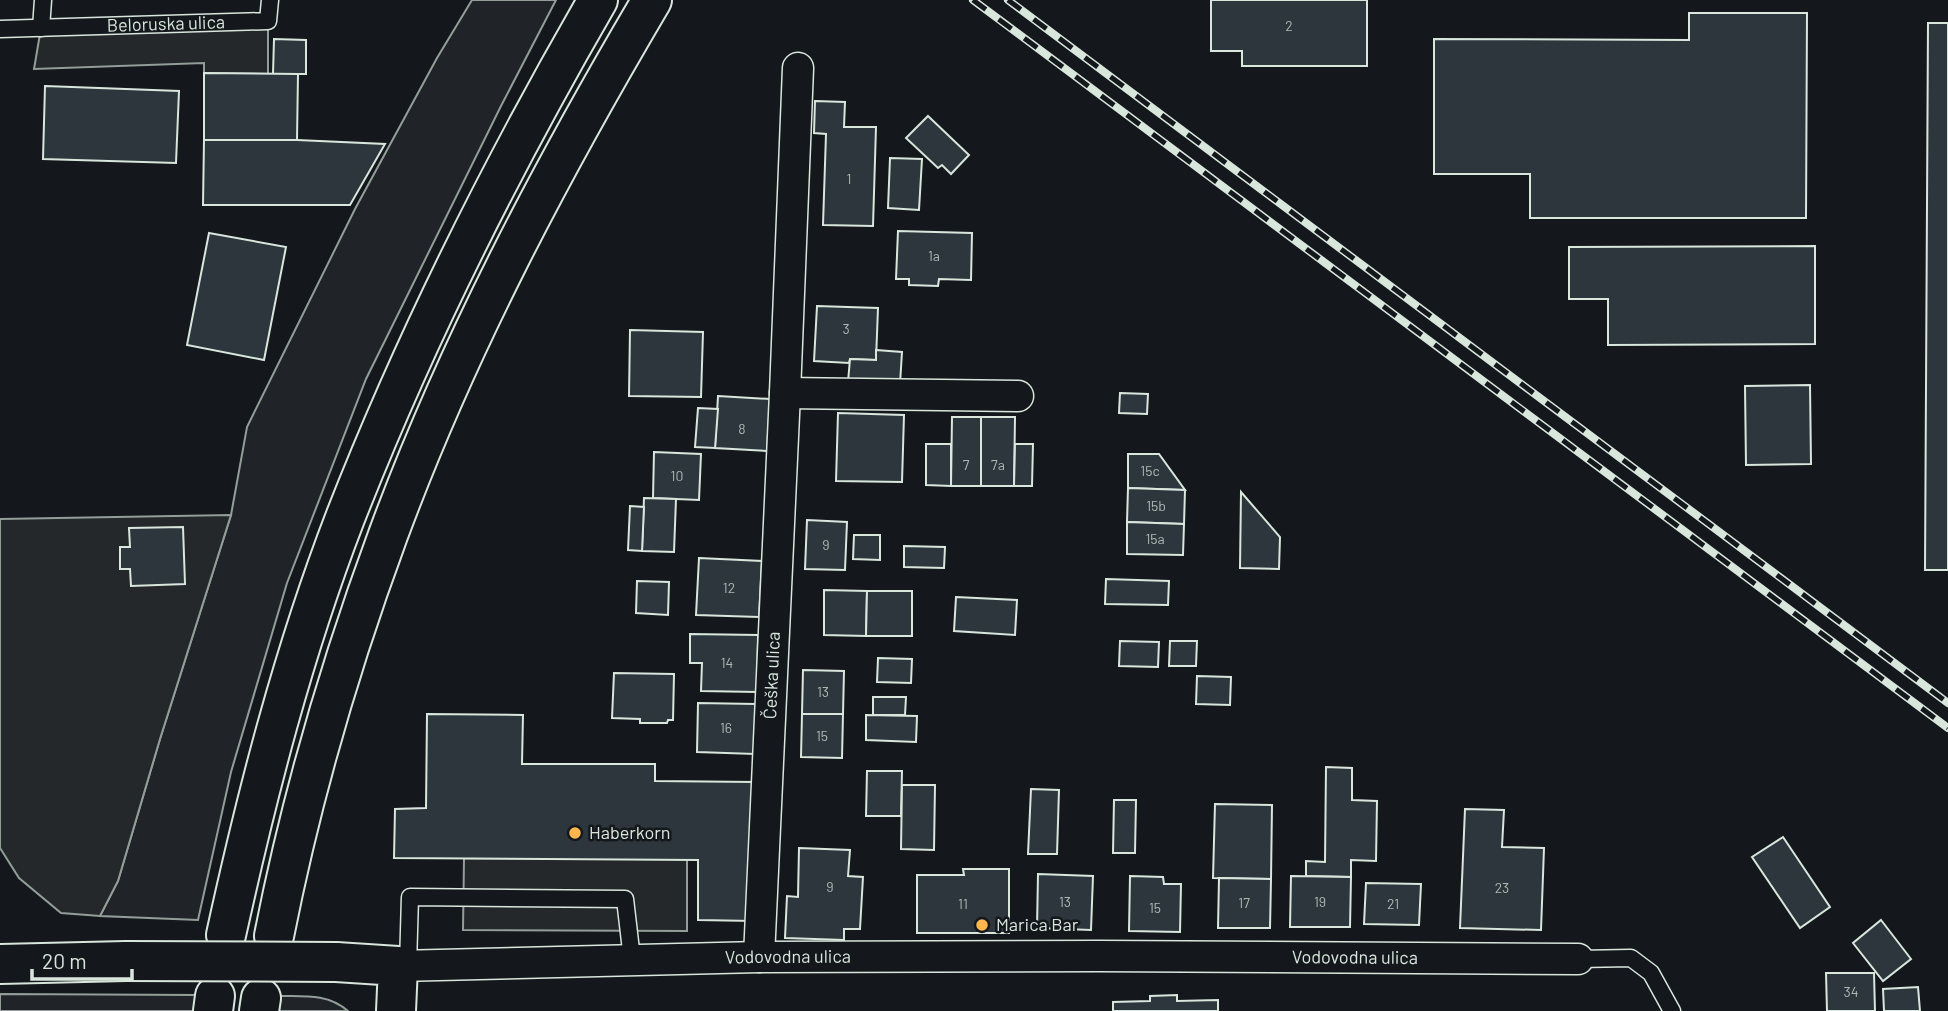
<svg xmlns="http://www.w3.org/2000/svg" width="1948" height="1011" viewBox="0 0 1948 1011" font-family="Barlow,sans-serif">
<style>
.green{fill:#202428;stroke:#939e99;stroke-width:2}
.parking{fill:#24282b;stroke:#939e99;stroke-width:2}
.building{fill:#2c363c;stroke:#d8e6dc;stroke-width:2}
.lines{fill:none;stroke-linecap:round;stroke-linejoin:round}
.lane-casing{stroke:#d8e6dc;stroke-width:19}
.street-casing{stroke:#d8e6dc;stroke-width:33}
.secondary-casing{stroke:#d8e6dc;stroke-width:42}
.highway-casing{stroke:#d8e6dc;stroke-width:42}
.lane{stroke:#14181c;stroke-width:16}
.street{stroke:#14181c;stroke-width:30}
.secondary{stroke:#14181c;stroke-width:38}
.highway{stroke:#14181c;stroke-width:38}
.rail-casing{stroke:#d8e6dc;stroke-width:8}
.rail{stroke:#14181c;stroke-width:5;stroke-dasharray:16;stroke-linecap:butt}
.secondary-bridge-casing{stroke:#d8e6dc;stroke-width:42;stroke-linecap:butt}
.secondary-bridge{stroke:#14181c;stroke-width:38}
.poi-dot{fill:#ffb74d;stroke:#14181c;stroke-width:2.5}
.labels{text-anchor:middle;stroke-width:5;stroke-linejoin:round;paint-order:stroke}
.number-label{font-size:14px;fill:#adbab4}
.street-label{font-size:18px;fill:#d8e6dc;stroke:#14181c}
.poi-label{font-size:18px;fill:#d8e6dc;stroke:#14181c;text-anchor:start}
</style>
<rect width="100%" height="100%" fill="#14181c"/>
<g class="green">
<polygon points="472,0 556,0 501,106 366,379 287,583 231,772 198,920 100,916 118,881 160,739 231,515 247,427 355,209 437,58"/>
<polygon points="0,994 197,995 195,1011 0,1011"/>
<path d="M 281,996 C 306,996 329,994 348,1011 L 279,1011 Z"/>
</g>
<g class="parking">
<polygon points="268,21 268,74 204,73 204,63 34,69 41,28"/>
<polygon points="231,515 160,739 118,881 100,916 61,913 19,878 0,848 0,519"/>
<polygon points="464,858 687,859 687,931 463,930"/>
</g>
<g class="building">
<polygon points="1211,0 1367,0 1367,66 1242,66 1242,51 1211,51"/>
<polygon points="1689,13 1807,13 1806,218 1530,218 1530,174 1434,174 1434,39 1689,40"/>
<polygon points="1928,23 1948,23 1948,570 1925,570"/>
<polygon points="274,39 306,40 306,74 273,74"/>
<polygon points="204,73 298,74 297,140 204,140"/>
<polygon points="45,86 179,91 176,163 43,159"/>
<polygon points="815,101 845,102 844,127 876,127 873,226 823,225 826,134 814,133"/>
<polygon points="928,116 969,155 951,174 942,165 938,168 906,138"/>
<polygon points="204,140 297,140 385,144 350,205 203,205"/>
<polygon points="890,158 922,159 919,210 888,208"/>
<polygon points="898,231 972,233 971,280 939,279 938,286 909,285 909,279 896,279"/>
<polygon points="209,233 286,247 264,360 187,345"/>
<polygon points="1815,246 1815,344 1608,345 1608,299 1569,299 1569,247"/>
<polygon points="817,306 878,308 876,360 850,359 849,363 814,361"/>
<polygon points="630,330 703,332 701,397 629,396"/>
<polygon points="876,350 902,352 900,384 848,382 850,359 876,360"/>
<polygon points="1810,385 1811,464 1746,465 1745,386"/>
<polygon points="1120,393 1148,394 1147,414 1119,413"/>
<polygon points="718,396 770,399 767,451 715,448"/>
<polygon points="698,408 718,409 715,448 695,447"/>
<polygon points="838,413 904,415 902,482 836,481"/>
<polygon points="952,417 981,417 981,486 951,486"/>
<polygon points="981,417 1015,417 1014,486 981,486"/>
<polygon points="926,444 951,444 951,486 926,485"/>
<polygon points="1015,444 1033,444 1032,486 1014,486"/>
<polygon points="654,452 701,454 699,500 653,498"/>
<polygon points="1128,454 1159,454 1185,490 1128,488"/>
<polygon points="1128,488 1185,490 1184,524 1127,522"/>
<polygon points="1241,492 1280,537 1279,569 1240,568"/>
<polygon points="644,498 676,499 674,552 642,551"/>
<polygon points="630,506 644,507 642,551 628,550"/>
<polygon points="807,520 847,522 845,570 805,569"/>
<polygon points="1127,522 1184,524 1183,555 1127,554"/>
<polygon points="183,527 185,584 131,586 130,569 120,569 120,547 130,547 129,528"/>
<polygon points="854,535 880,535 880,560 853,559"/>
<polygon points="904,546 945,547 944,568 904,567"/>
<polygon points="699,558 762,561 759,617 696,615"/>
<polygon points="1106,579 1169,581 1168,605 1105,604"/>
<polygon points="637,581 669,582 668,615 636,613"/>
<polygon points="824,590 867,591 866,636 824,635"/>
<polygon points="867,591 912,591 912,636 866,636"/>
<polygon points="956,597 1017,600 1015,635 954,631"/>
<polygon points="690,634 758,635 757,692 701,691 702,663 690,663"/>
<polygon points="1120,641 1159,642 1158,667 1119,666"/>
<polygon points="1170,641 1197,641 1196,666 1169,666"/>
<polygon points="878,658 912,659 911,683 877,682"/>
<polygon points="803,670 844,671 843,714 802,714"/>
<polygon points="614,673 674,674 673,720 668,720 667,723 640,723 640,719 612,718"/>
<polygon points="1197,676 1231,677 1230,705 1196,704"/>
<polygon points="873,697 906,697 905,715 873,715"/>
<polygon points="698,703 756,704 755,754 697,752"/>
<polygon points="427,714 523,715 522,764 655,764 655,781 755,782 754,921 698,920 698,860 394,858 395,809 426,808"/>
<polygon points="802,714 843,714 842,758 801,757"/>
<polygon points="866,715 917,716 916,742 866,740"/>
<polygon points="1326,767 1352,768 1352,800 1377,801 1376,861 1351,860 1351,877 1306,876 1306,861 1325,862"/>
<polygon points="867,771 902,771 901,816 866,816"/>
<polygon points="902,785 935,785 934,850 901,849"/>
<polygon points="1031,789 1059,790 1057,854 1028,854"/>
<polygon points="1114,800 1136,800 1135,853 1113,853"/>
<polygon points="1215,804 1272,805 1271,879 1213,878"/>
<polygon points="1465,809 1504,810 1502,847 1544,848 1541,930 1460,928"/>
<polygon points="1783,837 1830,907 1800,928 1752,857"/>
<polygon points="799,848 850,850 848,876 863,877 860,929 844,929 844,940 785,938 787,896 798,897"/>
<polygon points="963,869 1009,869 1009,933 917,933 917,875 964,875"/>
<polygon points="1038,874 1093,876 1091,930 1037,928"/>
<polygon points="1130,876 1163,877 1164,884 1181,884 1180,932 1129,931"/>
<polygon points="1291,876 1351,877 1350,927 1290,927"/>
<polygon points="1219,878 1271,879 1270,928 1218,928"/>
<polygon points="1366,883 1421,884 1419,925 1364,924"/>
<polygon points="1881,920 1911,959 1883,981 1853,943"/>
<polygon points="1826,973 1874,973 1875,1011 1827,1011"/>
<polygon points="1918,987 1920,1011 1884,1011 1883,989"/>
<polygon points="1177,995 1177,1001 1218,1000 1218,1011 1113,1011 1113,1002 1150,1001 1150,996"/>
</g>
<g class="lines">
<g class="lane-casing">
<g id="lane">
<polyline points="41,28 43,0"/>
<path id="s1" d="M 0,29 L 268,21 L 270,0"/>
<polyline points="1578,959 1631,958 1651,973 1672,1011"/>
<polyline points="408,965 410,897 625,899 632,959"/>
</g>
</g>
<g class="street-casing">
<g id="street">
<polyline points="785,393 1018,396"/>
<path id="s2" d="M 759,957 L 785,393 L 798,68"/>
<path id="s3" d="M 398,966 L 759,957 L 1099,956 L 1578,959"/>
</g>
</g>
<g class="secondary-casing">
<g id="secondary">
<polyline points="336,962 398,966 396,1011"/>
<polyline points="0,964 126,961"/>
</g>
</g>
<g class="highway-casing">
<g id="highway">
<path d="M 226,935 C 257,794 293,653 345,518 C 415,339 502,166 598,0"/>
<path d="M 274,936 C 301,799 340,665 388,535 C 457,348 551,171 652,0"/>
<polyline points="213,1011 215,996"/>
<polyline points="259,1011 261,998"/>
</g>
</g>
<use href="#lane" class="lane"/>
<use href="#street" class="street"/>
<use href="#secondary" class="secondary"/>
<use href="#highway" class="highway"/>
<g class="rail-casing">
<g id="rail">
<polyline points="973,0 1948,728"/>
<polyline points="1008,0 1948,703"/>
</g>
</g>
<use href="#rail" class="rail"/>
<g class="secondary-bridge-casing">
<polyline id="secondary-bridge" points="126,961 336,962"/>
</g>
<use href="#secondary-bridge" class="secondary-bridge"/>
</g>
<g class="poi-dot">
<circle cx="575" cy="833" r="7"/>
<circle cx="982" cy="925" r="7"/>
</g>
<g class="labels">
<g class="number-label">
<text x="1289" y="31">2</text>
<text x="849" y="184">1</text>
<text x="934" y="261">1a</text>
<text x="846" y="334">3</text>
<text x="742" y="434">8</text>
<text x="966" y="470">7</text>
<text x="998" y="470">7a</text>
<text x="1150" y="476">15c</text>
<text x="677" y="481">10</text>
<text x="1156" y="511">15b</text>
<text x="1155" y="544">15a</text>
<text x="826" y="550">9</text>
<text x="729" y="593">12</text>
<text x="727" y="668">14</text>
<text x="823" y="697">13</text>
<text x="726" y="733">16</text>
<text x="822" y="741">15</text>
<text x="830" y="892">9</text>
<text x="1502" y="893">23</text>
<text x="1065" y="907">13</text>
<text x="1320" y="907">19</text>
<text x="1244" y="908">17</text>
<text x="963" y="909">11</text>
<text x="1393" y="909">21</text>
<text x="1155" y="913">15</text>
<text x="1851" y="997">34</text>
</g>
<g class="street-label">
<text dy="6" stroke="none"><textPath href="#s1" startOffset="166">Beloruska ulica</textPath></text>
<text dy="6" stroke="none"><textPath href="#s2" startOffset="282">Češka ulica</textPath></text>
<text dy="6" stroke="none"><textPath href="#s3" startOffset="390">Vodovodna ulica</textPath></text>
<text dy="6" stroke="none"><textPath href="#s3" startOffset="957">Vodovodna ulica</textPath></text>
</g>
<g class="poi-label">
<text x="589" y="839">Haberkorn</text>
<text x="996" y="931">Marica Bar</text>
</g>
</g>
<path d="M32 969v10h100v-10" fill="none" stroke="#d8e6dc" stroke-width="3.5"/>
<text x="42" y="969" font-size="21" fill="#d8e6dc" stroke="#14181c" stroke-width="5" paint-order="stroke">20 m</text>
</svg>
